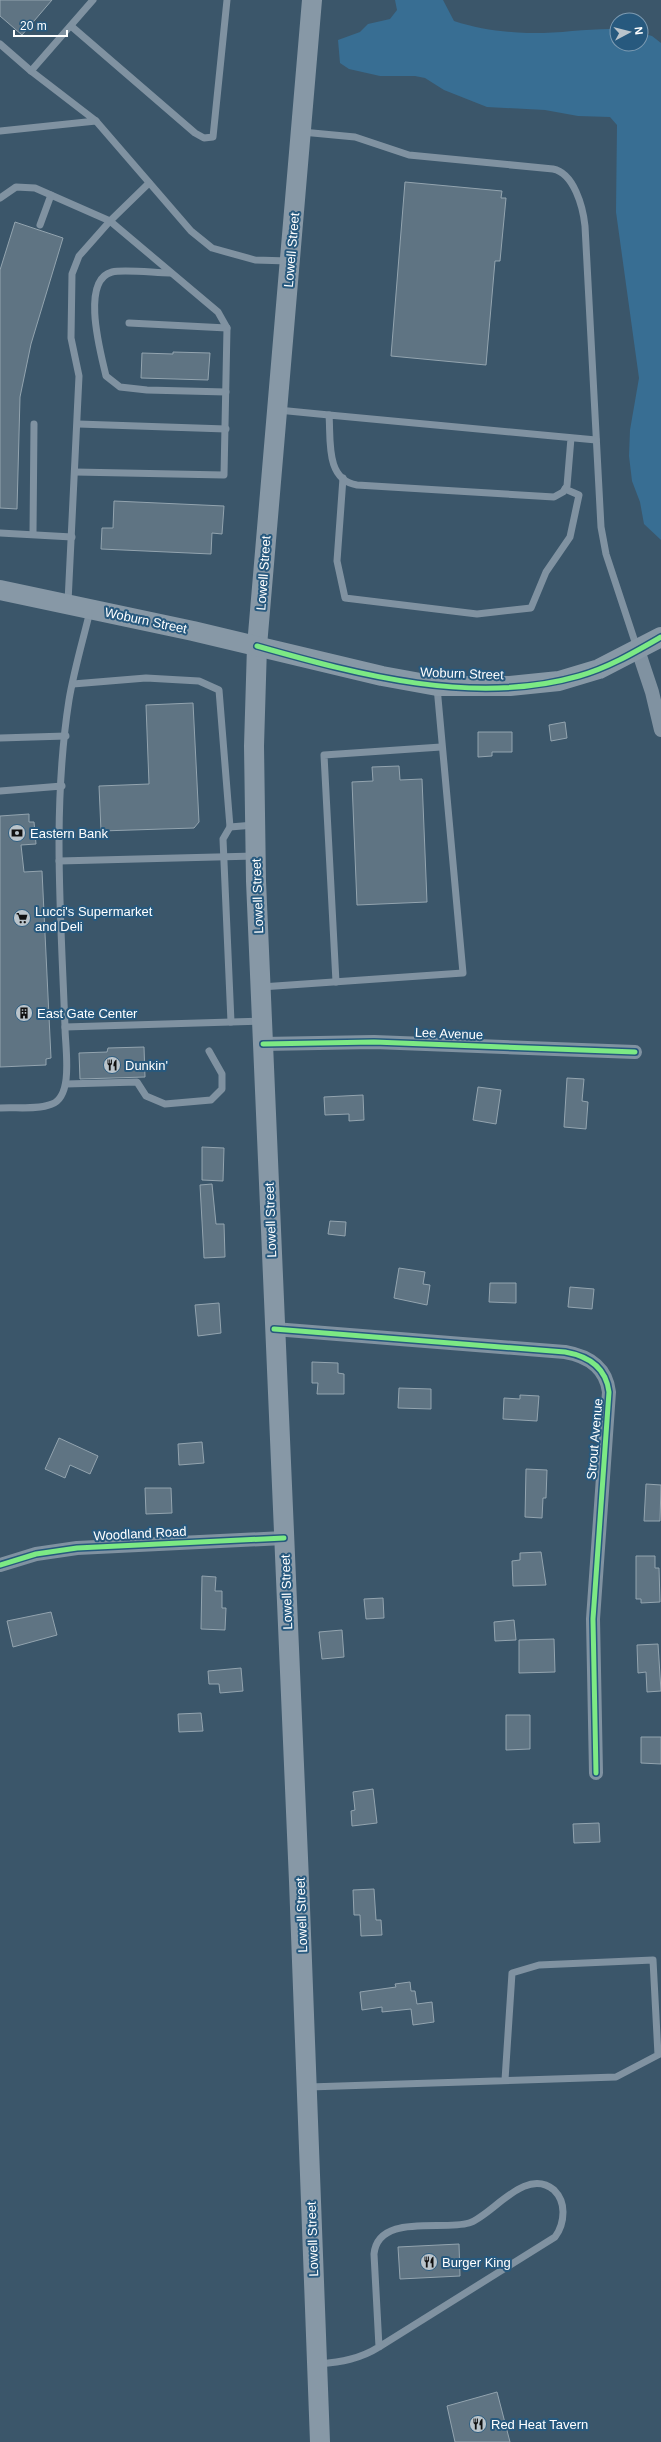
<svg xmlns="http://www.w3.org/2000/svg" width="661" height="2442" viewBox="0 0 661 2442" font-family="Helvetica,sans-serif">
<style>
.green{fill:#386e93}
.building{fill:#5f7483;stroke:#93a4af}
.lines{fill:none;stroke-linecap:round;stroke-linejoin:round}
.lane{stroke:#8092a1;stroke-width:7}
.street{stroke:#8092a1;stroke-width:14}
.secondary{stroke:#8798a6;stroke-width:20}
.cycleway-casing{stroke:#27597e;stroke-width:8}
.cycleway{stroke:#7ce984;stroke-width:5}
.labels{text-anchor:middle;stroke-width:4;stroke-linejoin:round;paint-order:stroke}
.street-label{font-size:13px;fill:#fff;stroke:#27597e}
.poi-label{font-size:13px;fill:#fff;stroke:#27597e;text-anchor:start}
</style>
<rect width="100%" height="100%" fill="#3b566a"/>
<path class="green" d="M 395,0 L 443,0 L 454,21 C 478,29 502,32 527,33 C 557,34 587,28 617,29 L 617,44 L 641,44 L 641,33 L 652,36 L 661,43 L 661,540 L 644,524 L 640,502 L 632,481 L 629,456 L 630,430 L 639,378 L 616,212 L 617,125 L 610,117 L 578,116 L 545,110 L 487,107 L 444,90 L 425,78 L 415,76 L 380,76 L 349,69 L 340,63 L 338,40 L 360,32 L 368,24 L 390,19 L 397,10 Z"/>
<g class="building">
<polygon points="0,0 52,0 22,35 0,16"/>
<polygon points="405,182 502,191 501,198 506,198 500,261 495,261 486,365 391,356"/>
<polygon points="15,222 63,238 31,344 20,397 17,509 0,508 0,270"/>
<polygon points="173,352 210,353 208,380 141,378 142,353 173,354"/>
<polygon points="114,501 224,506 222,534 212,533 211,554 101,549 102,528 113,528"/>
<polygon points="193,703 199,822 194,828 101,831 99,786 149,784 146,705"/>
<polygon points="565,722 567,738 551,741 549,725"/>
<polygon points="478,732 512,732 512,752 492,752 492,756 478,757"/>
<polygon points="399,766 400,780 422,779 427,902 357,905 352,782 373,781 372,767"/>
<polygon points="29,814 29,822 34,822 36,844 21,845 24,872 42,871 51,1058 46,1059 46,1065 0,1067 0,816"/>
<polygon points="144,1047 145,1077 80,1079 79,1053 107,1052 108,1048"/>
<polygon points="567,1078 584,1079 582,1101 588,1102 586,1129 564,1127"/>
<polygon points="478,1087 501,1090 496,1124 473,1120"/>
<polygon points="363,1095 364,1120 349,1121 349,1114 325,1115 324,1097"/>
<polygon points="202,1147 224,1148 223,1181 202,1180"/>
<polygon points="212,1184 216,1224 224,1224 225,1257 204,1258 200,1185"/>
<polygon points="330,1221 346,1222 345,1236 328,1234"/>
<polygon points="399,1268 425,1272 423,1284 430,1285 427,1305 394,1298"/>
<polygon points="490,1283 516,1283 516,1303 489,1302"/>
<polygon points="570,1287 594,1289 592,1309 568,1307"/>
<polygon points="219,1303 221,1333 198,1336 195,1305"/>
<polygon points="312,1362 338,1363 338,1373 344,1374 344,1394 317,1394 318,1383 312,1383"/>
<polygon points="399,1388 431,1389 431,1409 398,1408"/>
<polygon points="520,1395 539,1396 537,1421 503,1419 504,1398 520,1399"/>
<polygon points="59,1438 98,1456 90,1474 70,1465 65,1478 45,1469"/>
<polygon points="202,1442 204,1463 179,1465 178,1444"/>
<polygon points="526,1469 547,1470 546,1498 543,1498 542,1518 525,1517"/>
<polygon points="646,1484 661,1485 660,1521 644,1521"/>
<polygon points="145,1488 171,1488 172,1513 146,1514"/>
<polygon points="541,1552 546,1585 513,1586 512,1561 520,1560 520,1553"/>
<polygon points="636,1556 655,1556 655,1568 659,1568 660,1602 641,1603 641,1599 636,1599"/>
<polygon points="202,1576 216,1577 215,1591 222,1591 222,1608 226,1608 225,1630 201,1629"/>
<polygon points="383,1598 384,1618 366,1619 364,1599"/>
<polygon points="51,1612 57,1635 13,1647 7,1621"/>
<polygon points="514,1620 516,1640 495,1641 494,1622"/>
<polygon points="342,1630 344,1657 322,1659 319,1632"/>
<polygon points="554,1639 555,1672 519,1673 519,1640"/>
<polygon points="658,1644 661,1691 647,1692 646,1672 638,1673 637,1645"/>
<polygon points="241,1668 243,1691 220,1693 219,1684 209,1684 208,1671"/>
<polygon points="201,1713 203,1731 179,1732 178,1714"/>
<polygon points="506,1715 530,1715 530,1749 506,1750"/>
<polygon points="641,1737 661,1737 661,1764 641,1763"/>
<polygon points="373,1789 377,1823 352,1826 351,1811 355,1810 353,1792"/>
<polygon points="599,1823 600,1842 574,1843 573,1824"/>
<polygon points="374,1889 376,1920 381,1920 382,1935 361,1936 360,1915 354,1915 353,1890"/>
<polygon points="410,1982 411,1991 415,1991 417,2004 432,2002 434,2022 413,2025 411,2009 382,2012 382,2007 362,2010 360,1992 396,1987 395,1984"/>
<polygon points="459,2244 460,2276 400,2279 398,2247"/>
<polygon points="497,2392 510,2442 455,2442 447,2406"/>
</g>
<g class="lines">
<g class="lane">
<polyline points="71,26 195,133 204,138 213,137 227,0"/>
<polyline points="0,44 31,71 96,121 0,131"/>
<polyline points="31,71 93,0"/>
<polyline points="96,121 191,231 212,248 255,260 289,261"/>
<path d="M 302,132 L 355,137 L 409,155 L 553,169 C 574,173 583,207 585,226 L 601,527 L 606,554 L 637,648"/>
<polyline points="0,198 16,187 35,188 110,221 218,312 227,328 224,475 75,472"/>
<polyline points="40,225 51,195"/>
<path d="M 170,273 C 156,273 124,269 112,272 C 80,280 101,354 106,376 L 120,387 L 147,390 L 226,392"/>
<polyline points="129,323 227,328"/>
<polyline points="278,410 329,415"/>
<polyline points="78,424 226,429"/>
<path d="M 571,438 L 567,486 L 563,492 L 554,497 L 357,485 C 325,480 331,439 329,415 L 596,440"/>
<polyline points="343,478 337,561 345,598 477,614 531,608 546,572 570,537 579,495 565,489"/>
<polyline points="0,533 72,537"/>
<polyline points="33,534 34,424"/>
<polyline points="68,602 79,376 71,338 72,274 79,256 110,221 149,183"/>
<path d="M 90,611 C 83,640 74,670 69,700 C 52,808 61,919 65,1027 L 261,1021"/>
<polyline points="73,684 146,678 199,681 219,690 230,827 223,839 231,1022"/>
<polyline points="0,738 66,736"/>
<polyline points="0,791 62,786"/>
<polyline points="230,827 254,825"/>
<polyline points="59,861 255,856"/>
<polyline points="336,982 324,755 441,747"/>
<polyline points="261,987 463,973 437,687"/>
<polyline points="66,1084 137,1082 146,1096 165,1104 211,1100 222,1089 222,1074 209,1051"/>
<path d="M 0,1108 C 16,1107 38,1110 52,1104 C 74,1096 65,1047 65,1027"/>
<polyline points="309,2087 616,2077 658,2055 653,1960 539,1965 512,1973 505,2080"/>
<path d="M 319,2364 C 341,2362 360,2359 379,2347 L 555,2237 C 561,2229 563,2222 563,2212 C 563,2204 560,2196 554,2190 C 525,2166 492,2216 469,2223 C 442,2231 378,2213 374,2254 L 379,2347"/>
</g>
<g class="street">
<polyline points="638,650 652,692 661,730"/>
<polyline points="263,1044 374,1042 635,1052"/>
<path d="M 274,1329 L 565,1352 C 588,1356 606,1367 609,1392 L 593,1619 L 596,1773"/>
<polyline points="0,1565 36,1554 77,1548 284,1538"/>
</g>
<g class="secondary">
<polyline points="312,0 257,646 254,746 256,881 299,1881 320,2442"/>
<polyline points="0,590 193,631 382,676 437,686 510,686 559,681 599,669 661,637"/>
</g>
<g class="cycleway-casing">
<g id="cycleway">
<path d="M 257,646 C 359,675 474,706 579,676 C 608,668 635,652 661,637"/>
<polyline points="263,1044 374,1042 635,1052"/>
<path d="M 274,1329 L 565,1352 C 588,1356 606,1367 609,1392 L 593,1619 L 596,1773"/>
<polyline points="0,1565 36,1554 77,1548 284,1538"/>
</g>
</g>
<use href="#cycleway" class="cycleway"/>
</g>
<defs>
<g id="bank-disc" transform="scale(0.9)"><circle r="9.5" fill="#bac4cb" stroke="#27597e"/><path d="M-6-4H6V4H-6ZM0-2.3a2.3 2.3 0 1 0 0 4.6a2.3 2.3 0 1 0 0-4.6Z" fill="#111"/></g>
<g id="supermarket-disc" transform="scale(0.9)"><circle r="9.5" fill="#bac4cb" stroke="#27597e"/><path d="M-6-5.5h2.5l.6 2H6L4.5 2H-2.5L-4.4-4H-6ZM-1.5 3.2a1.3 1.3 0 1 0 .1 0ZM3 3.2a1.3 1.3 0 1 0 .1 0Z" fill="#111"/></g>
<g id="building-disc" transform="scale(0.9)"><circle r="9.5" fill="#bac4cb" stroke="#27597e"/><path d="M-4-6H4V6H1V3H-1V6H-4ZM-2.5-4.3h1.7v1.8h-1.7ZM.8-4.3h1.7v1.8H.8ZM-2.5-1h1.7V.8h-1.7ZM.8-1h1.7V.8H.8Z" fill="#111"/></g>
<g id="restaurant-disc" transform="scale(0.9)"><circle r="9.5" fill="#bac4cb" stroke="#27597e"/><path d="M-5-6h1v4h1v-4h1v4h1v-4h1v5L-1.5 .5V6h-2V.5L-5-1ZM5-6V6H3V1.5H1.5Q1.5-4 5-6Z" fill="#111"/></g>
</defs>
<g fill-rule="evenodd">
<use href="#bank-disc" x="17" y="833"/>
<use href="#supermarket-disc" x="22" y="918"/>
<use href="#building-disc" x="24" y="1013"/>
<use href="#restaurant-disc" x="112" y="1065"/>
<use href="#restaurant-disc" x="429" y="2262"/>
<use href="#restaurant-disc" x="478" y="2424"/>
</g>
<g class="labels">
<g class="street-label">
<text transform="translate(291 250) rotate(-85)" y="5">Lowell Street</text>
<text transform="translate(263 573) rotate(-86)" y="5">Lowell Street</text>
<text transform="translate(146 620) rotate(12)" y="5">Woburn Street</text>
<text transform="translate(462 673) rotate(2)" y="5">Woburn Street</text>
<text transform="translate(257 896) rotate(-92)" y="5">Lowell Street</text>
<text transform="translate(449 1033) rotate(2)" y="5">Lee Avenue</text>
<text transform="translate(270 1220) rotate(-92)" y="5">Lowell Street</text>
<text transform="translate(594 1439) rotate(-85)" y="5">Strout Avenue</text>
<text transform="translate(140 1533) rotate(-3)" y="5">Woodland Road</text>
<text transform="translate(286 1592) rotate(-92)" y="5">Lowell Street</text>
<text transform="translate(301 1915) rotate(-92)" y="5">Lowell Street</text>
<text transform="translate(312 2239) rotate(-92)" y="5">Lowell Street</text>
</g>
<g class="poi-label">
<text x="30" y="838">Eastern Bank</text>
<text x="35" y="916">Lucci's Supermarket<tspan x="35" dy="15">and Deli</tspan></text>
<text x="37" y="1018">East Gate Center</text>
<text x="125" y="1070">Dunkin'</text>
<text x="442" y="2267">Burger King</text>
<text x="491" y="2429">Red Heat Tavern</text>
</g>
</g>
<g transform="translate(629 32) rotate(83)"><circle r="19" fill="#27597e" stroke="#7d9bb2"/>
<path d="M0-3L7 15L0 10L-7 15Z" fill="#bac4cb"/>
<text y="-6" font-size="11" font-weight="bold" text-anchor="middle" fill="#ffffff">N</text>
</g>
<path d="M14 30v6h53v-6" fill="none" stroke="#ffffff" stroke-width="2"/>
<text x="20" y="30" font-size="12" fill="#ffffff" stroke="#27597e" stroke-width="3" paint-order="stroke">20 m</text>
</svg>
